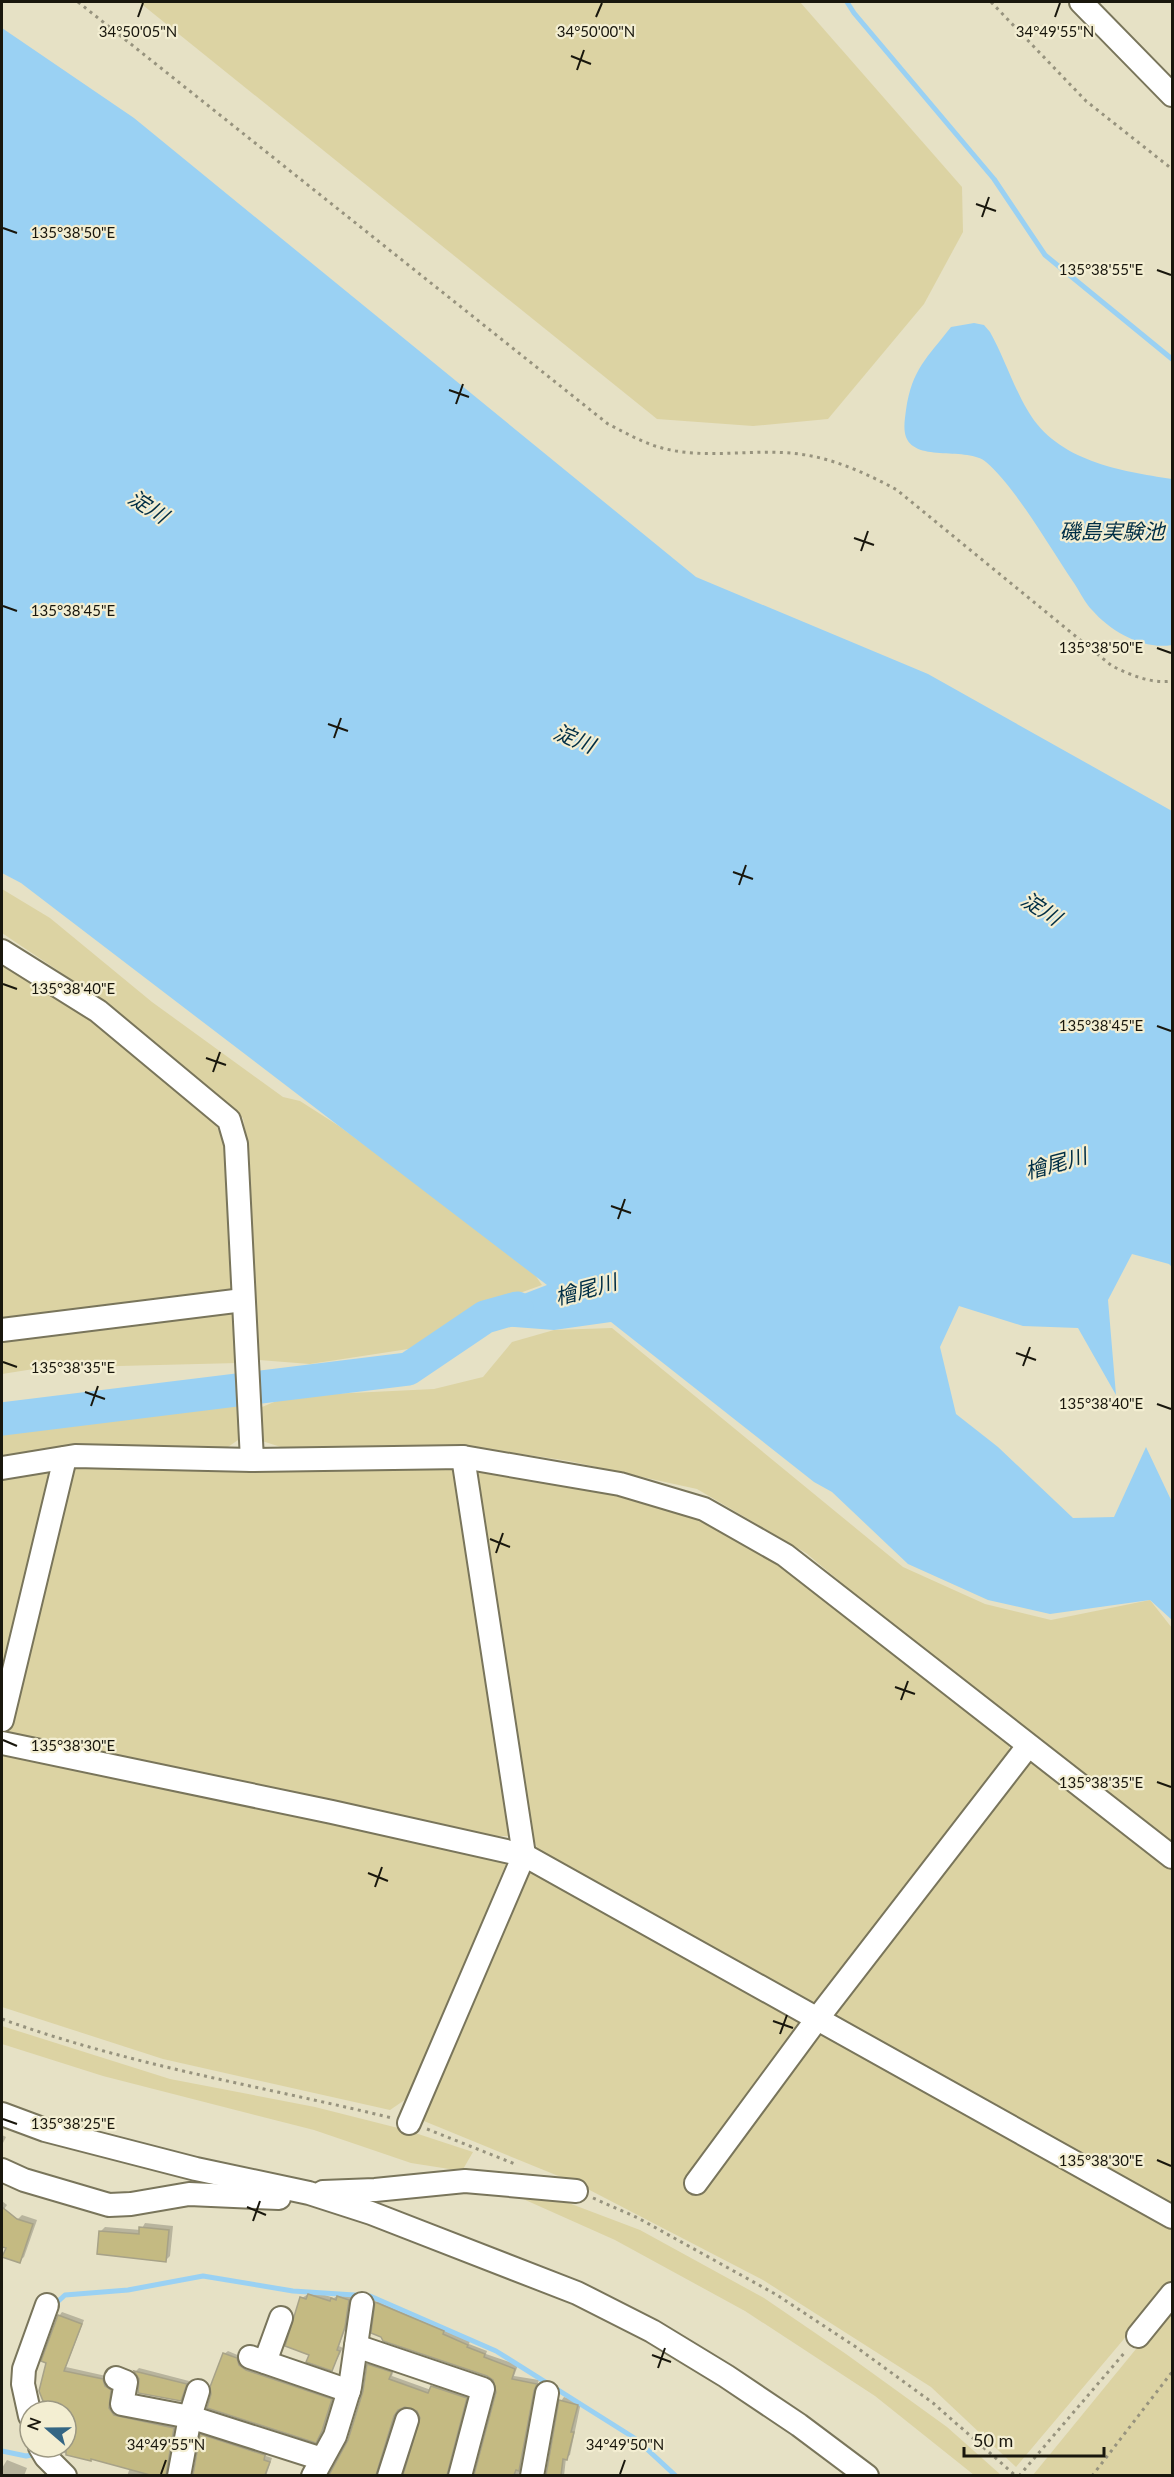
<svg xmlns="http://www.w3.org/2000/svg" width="1174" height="2477" viewBox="0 0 1174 2477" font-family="Lato,'Noto Sans JP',sans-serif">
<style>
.green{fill:#dcd3a3}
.water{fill:#9ad1f3}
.shadow{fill:#0003}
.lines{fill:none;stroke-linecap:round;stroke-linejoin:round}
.stream{stroke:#9ad1f3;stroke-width:5}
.river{stroke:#9ad1f3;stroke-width:33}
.building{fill:#c4ba82;stroke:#a7a287;stroke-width:1.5}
.minor-casing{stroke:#79755b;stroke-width:26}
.path{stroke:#97937e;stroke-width:3;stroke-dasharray:3 4.5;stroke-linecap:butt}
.minor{stroke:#fff;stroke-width:22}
.ticks{fill:none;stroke:#19170d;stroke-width:2}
.labels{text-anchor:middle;stroke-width:4.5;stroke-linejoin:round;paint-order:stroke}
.water-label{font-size:21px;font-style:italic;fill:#002e45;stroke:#f3eed2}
.ticks-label{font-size:15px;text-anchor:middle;fill:#19170d;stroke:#f3eed2;stroke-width:4.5;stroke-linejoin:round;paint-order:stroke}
</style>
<rect width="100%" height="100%" fill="#e6e1c5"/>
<g class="green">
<polygon points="139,2 800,2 962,187 963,232 924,304 828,419 753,426 657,419"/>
<polygon points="2,889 50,918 152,1002 283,1097 300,1101 339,1126 530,1268 542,1285 487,1305 415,1348 310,1364 259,1360 252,1290 249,1152 243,1118 75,982 2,933"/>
<polygon points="2,961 91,1019 209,1112 224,1141 231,1292 2,1319"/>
<polygon points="235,1310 238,1363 40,1368 2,1374 2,1337"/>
<polygon points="612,1328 903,1567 985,1604 1051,1620 1150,1600 1172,1628 1172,1849 944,1669 806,1553 697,1489 569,1461 461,1445 284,1448 262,1441 257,1409 289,1396 434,1389 483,1377 512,1342 554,1330"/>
<polygon points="238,1399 241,1438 225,1449 2,1461 2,1427"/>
<polygon points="449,1462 457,1471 515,1836 484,1836 6,1736 73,1467"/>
<polygon points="56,1469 2,1678 2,1478"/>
<polygon points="477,1469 618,1490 699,1515 795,1575 1009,1742 1009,1762 811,2006 541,1857 528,1826"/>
<polygon points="4,1754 502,1855 507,1861 409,2097 390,2110 163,2059 2,2007 2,1764"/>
<polygon points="1029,1756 1172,1866 1172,2206 831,2016"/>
<polygon points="530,1873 555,1880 1172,2226 1172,2282 1016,2467 931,2387 763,2280 578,2184 419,2119"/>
<polygon points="2,2026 170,2079 315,2107 406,2130 473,2152 462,2171 411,2163 314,2130 103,2076 2,2044"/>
<polygon points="503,2190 566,2202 640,2230 764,2298 846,2354 947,2427 1001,2475 974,2475 875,2396 745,2311 615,2240"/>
<polygon points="1172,2305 1172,2475 1033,2475"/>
</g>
<g class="water">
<polygon points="2,28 134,118 696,577 928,674 1172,811 1172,1267 1169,1264 1132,1254 1108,1300 1116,1395 1078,1328 1023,1326 959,1306 940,1347 956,1414 998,1447 1073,1518 1114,1517 1146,1447 1172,1502 1172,1620 1150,1600 1050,1614 988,1600 908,1564 832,1492 814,1482 611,1322 554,1330 475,1324 464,1320 477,1312 547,1285 21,883 2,873"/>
<path d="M 974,323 L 984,325 L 990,332 C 1004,357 1013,386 1028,411 C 1057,461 1120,471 1172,479 L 1172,645 C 1144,650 1111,632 1092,610 C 1085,603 1080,592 1074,583 C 1050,548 1017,489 986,462 C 968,446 916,463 906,437 C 903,428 905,419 906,410 C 912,369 927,358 951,327 Z"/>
</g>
<g class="shadow">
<polygon points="2,2135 6,2137 2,2145"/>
<polygon points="2,2201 7,2205 2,2212"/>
<polygon points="22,2215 37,2220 24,2257 19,2261 18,2219"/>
<polygon points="145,2223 173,2226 170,2256 166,2260 101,2231 105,2227 141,2230"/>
<polygon points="313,2291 334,2298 342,2293 352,2297 348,2322 339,2346 343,2348 332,2369 311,2355 302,2298"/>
<polygon points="380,2300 447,2328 446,2330 470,2341 469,2344 487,2351 486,2354 518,2365 514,2376 539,2380 537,2386 522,2476 476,2476 498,2393 497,2385 488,2375 376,2303"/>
<polygon points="62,2312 84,2320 66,2367 106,2376 113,2387 112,2404 177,2425 169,2476 127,2476 130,2468 92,2457 90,2459 64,2453 58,2447 66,2447 66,2411 53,2411 59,2316"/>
<polygon points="228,2351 335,2396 326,2426 319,2438 315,2441 224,2354"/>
<polygon points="372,2361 394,2369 392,2376 431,2390 436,2383 469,2394 450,2476 405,2476 422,2424 419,2411 403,2405 397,2411 379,2476 330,2476 349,2441 364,2391 368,2365"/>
<polygon points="139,2368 189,2381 184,2396 180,2400 141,2378 136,2371"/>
<polygon points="564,2397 581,2402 570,2455 566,2458 564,2476 547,2476 561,2401"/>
<polygon points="205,2432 268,2452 266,2456 272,2458 266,2476 193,2476 202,2435"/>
<polygon points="7,2460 27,2468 24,2476 2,2476 2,2468"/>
</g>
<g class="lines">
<g class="stream">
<polyline points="847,2 854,13 994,179 1045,255 1172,359"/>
<polyline points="53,2306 65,2295 128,2290 203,2276 293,2291 370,2296 496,2351 636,2439 676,2476"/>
<polyline points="2,2451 26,2456 38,2454"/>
</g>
<polyline class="river" points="2,1419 408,1369 485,1317 517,1308"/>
</g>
<g class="building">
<polygon points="2,2207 17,2219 33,2224 20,2263 2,2257 6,2248 2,2247"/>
<polygon points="139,2227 169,2230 166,2262 97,2254 99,2231 139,2234"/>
<polygon points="308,2294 330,2301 331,2298 336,2300 337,2296 349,2300 345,2327 337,2350 340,2351 332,2371 306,2362 309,2355 285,2346 300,2297 306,2299"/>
<polygon points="375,2302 444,2331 443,2334 468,2345 467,2347 485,2354 484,2357 515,2369 512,2379 537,2384 534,2391 519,2471 516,2470 514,2475 474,2475 496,2392 493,2380 487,2376 383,2341 381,2337 371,2333"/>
<polygon points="58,2315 82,2324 64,2371 103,2379 105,2386 111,2390 109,2408 114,2415 174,2428 166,2475 150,2475 91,2459 91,2461 66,2455 66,2411 61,2411 62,2406 43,2401 39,2391 46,2363 41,2361"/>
<polygon points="223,2353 237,2358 239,2365 246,2370 332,2399 322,2431 316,2443 207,2408 211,2394 210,2387"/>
<polygon points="367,2364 392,2372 389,2379 428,2393 431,2386 467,2398 447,2475 403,2475 420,2418 417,2411 405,2407 398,2410 394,2416 376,2475 329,2475 348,2440 363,2391"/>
<polygon points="134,2371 187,2384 181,2401 138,2393 139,2379"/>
<polygon points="559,2400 578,2405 571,2432 574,2432 567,2460 563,2459 561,2475 546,2475"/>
<polygon points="200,2434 265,2455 264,2460 270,2462 265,2475 193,2475"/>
</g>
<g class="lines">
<g class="minor-casing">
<g id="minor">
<polyline points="1081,2 1172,95"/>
<polyline points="2,951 98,1011 229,1120 236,1144 252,1460 463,1457 620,1484 704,1509 785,1555 1172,1857"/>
<polyline points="2,1330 243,1300"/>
<polyline points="2,1468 75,1456 252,1460"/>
<polyline points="2,1720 65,1458"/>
<polyline points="2,1743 332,1812 524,1855 1172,2217"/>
<polyline points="2,2114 45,2130 196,2169 309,2193 371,2213 577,2293 652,2331 726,2376 799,2425 867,2476"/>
<polyline points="409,2123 524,1855 463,1457"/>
<polyline points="2,2170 24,2180 109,2205 131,2204 189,2194 279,2198"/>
<polyline points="696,2183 817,2019 1028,1746"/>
<polyline points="323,2192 375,2190 465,2181 576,2191"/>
<polyline points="1138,2336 1172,2294"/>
<polyline points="356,2346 483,2389 460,2476"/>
<polyline points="250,2357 349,2391"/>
<polyline points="265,2362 281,2318"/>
<polyline points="116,2378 126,2382 122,2404 190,2417 322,2459"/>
<polyline points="30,2416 23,2384 24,2369 47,2305"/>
<polyline points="40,2447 46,2457 65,2476"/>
<polyline points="179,2476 190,2417 198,2391"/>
<polyline points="313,2476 335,2436 350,2387 362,2304"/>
<polyline points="389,2476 407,2420"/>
<polyline points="532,2476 547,2393"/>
</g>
</g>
<g class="path">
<path d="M 78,2 L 608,424 C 626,433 643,443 662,448 C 706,460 755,448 799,454 C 833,458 868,474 897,490 L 1112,666 C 1131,675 1151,684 1172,681"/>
<polyline points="991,2 1086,101 1172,169"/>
<path d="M 2,2019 C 128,2065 261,2086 392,2118"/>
<polyline points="427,2129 515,2164"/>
<polyline points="593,2198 638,2218 777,2295 856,2347 933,2403 1016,2476"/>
<polyline points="1019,2476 1126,2351"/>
<polyline points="1092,2476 1172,2372"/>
</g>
<use href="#minor" class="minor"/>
</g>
<path class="ticks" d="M 138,17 L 143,3M 596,17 L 602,3M 1055,17 L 1060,3M 571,56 L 591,64M 577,70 L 584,50M 976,204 L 996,211M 982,217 L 989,197M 3,228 L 17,233M 1157,270 L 1171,275M 449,390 L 469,397M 456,404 L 463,384M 854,538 L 874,545M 861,551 L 868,531M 3,606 L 17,611M 1157,648 L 1171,653M 328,724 L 348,731M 334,738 L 341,718M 733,872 L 753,879M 739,885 L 746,865M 3,984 L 17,989M 1157,1026 L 1171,1031M 206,1058 L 226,1065M 213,1072 L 220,1052M 611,1206 L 631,1213M 618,1219 L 625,1199M 1016,1353 L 1036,1360M 3,1362 L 17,1367M 1023,1366 L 1030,1347M 85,1392 L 105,1399M 1157,1404 L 1171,1409M 91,1406 L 98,1386M 490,1539 L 510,1547M 496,1553 L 503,1533M 895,1687 L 915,1694M 901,1700 L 908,1681M 3,1740 L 17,1746M 1157,1782 L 1171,1787M 368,1873 L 388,1881M 375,1887 L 382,1867M 773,2021 L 793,2028M 780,2034 L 787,2015M 3,2119 L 17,2124M 1157,2160 L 1171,2166M 247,2207 L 266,2215M 253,2221 L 260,2201M 652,2355 L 671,2362M 658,2368 L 665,2348M 161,2474 L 166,2460M 620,2474 L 625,2460"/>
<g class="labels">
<g class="water-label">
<text transform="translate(148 507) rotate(33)" y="7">淀川</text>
<text x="1112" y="539">磯島実験池</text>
<text transform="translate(574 739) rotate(22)" y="7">淀川</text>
<text transform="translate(1041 909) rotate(33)" y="7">淀川</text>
<text transform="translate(1056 1164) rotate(-15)" y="7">檜尾川</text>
<text transform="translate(586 1290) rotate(-15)" y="7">檜尾川</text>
</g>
</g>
<g class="ticks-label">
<text x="138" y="37">34°50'05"N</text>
<text x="596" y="37">34°50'00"N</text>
<text x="1055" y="37">34°49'55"N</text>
<text x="73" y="238">135°38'50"E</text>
<text x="1101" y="275">135°38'55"E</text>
<text x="73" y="616">135°38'45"E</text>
<text x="1101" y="653">135°38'50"E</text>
<text x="73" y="994">135°38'40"E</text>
<text x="1101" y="1031">135°38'45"E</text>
<text x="73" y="1373">135°38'35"E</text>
<text x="1101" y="1409">135°38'40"E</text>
<text x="73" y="1751">135°38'30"E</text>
<text x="1101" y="1788">135°38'35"E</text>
<text x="73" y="2129">135°38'25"E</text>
<text x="1101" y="2166">135°38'30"E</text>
<text x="166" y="2450">34°49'55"N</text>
<text x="625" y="2450">34°49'50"N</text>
</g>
<rect width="1174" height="2477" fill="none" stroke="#19170d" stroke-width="6"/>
<g transform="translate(48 2429) rotate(290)"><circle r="28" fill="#f3eed2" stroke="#9c9883" stroke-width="1.5"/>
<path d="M0-4.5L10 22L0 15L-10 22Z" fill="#346684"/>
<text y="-9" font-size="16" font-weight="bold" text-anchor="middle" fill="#19170d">N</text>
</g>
<path d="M964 2447v9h140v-9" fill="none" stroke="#19170d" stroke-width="3"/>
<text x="973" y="2447" font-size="18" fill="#19170d" stroke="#f3eed2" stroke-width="4.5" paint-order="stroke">50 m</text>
</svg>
